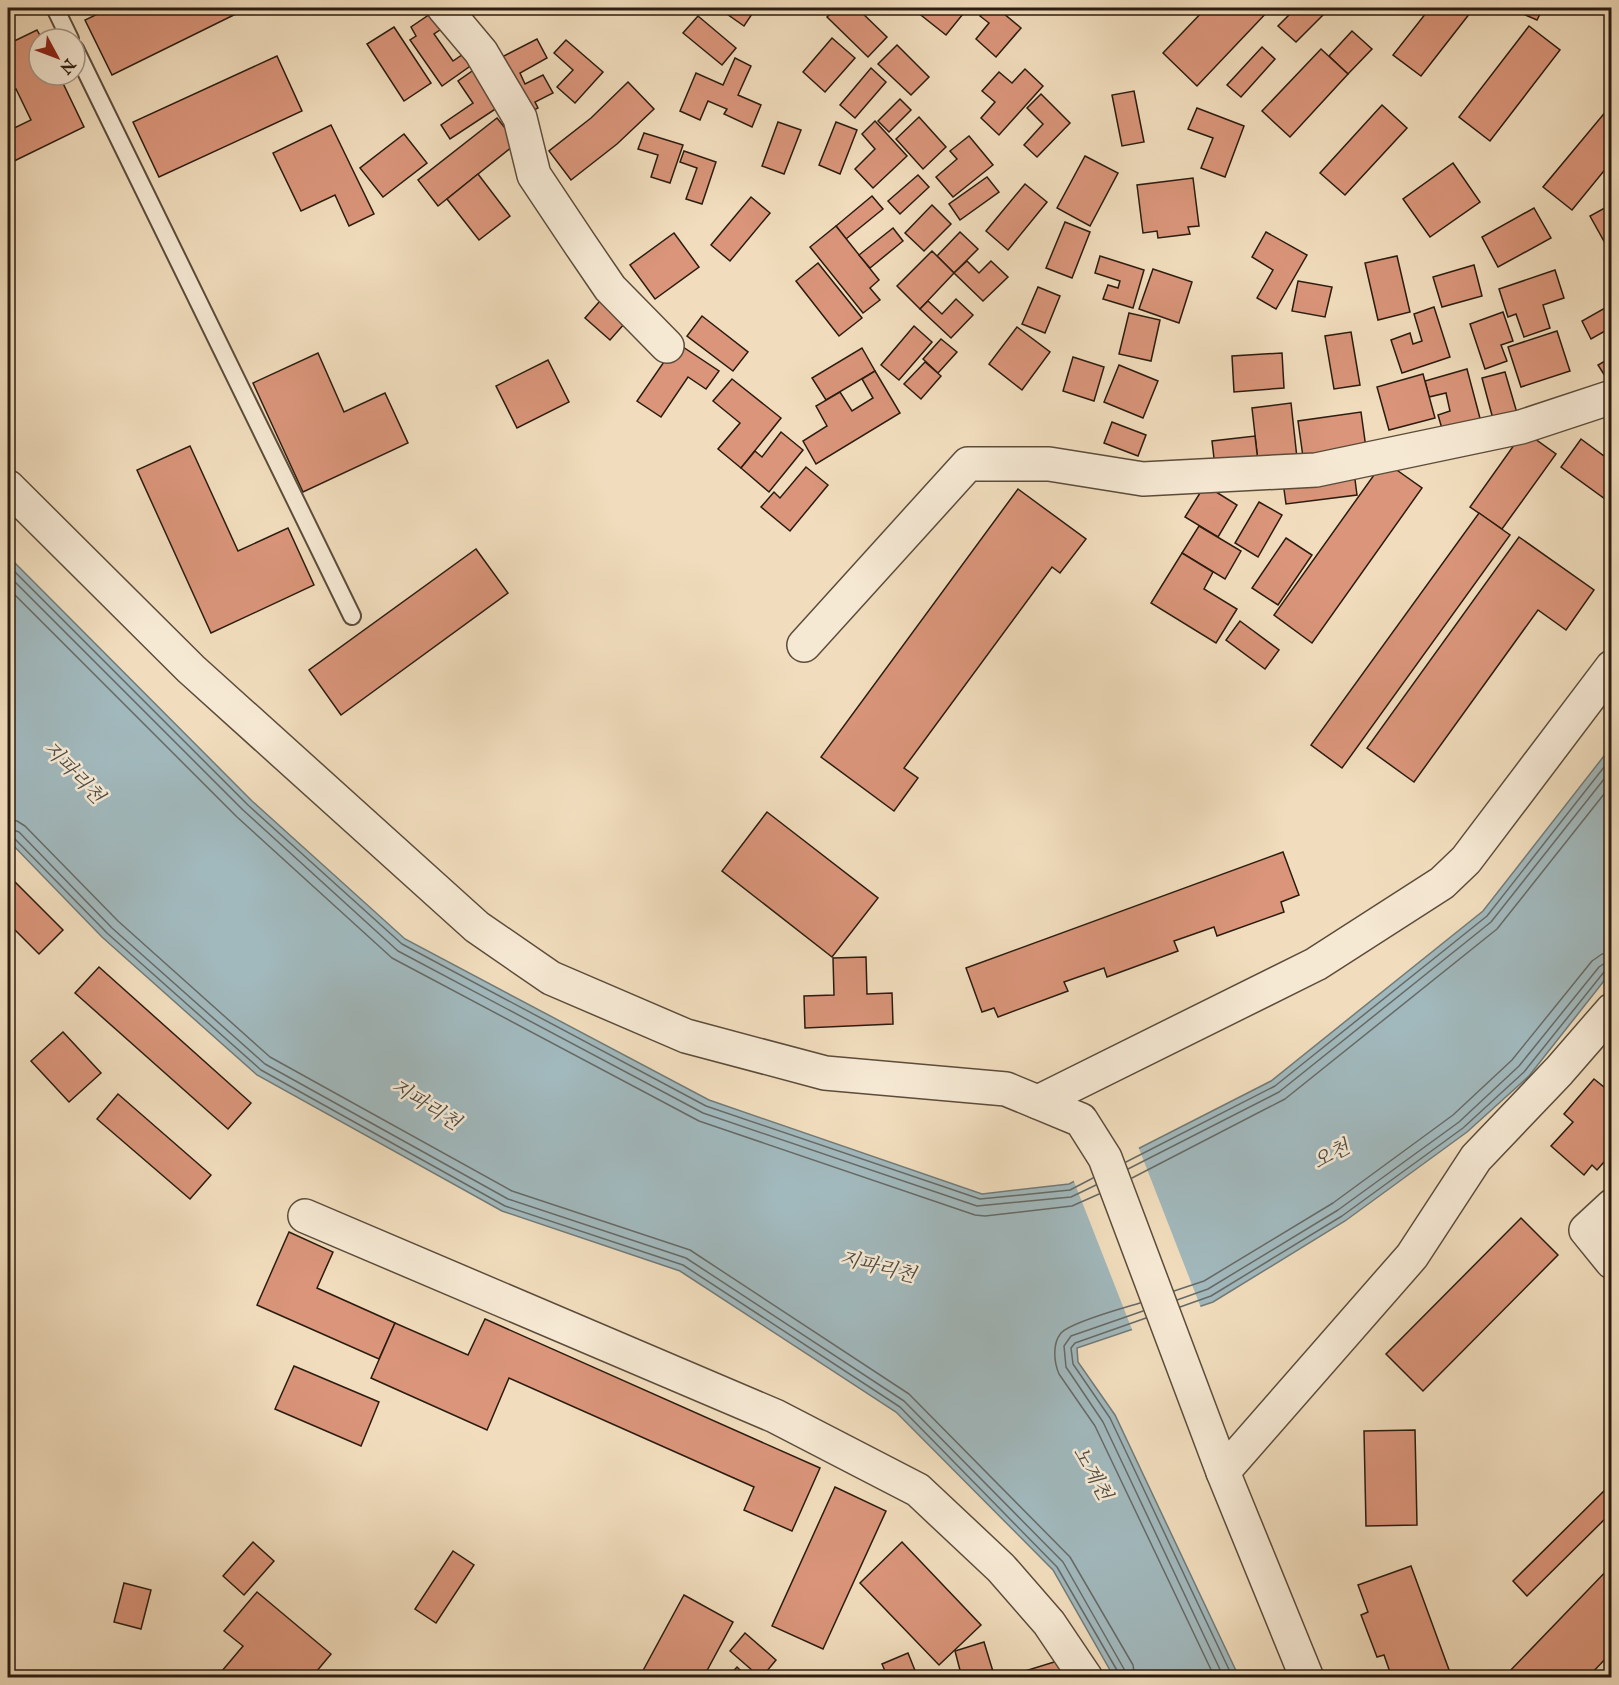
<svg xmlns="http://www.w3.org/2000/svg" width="1619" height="1685" viewBox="0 0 1619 1685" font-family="'IM FELL English','Noto Serif KR',serif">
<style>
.water{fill:#a1b8bc;stroke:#727a77;stroke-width:1.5}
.pier{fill:#f1ddbd}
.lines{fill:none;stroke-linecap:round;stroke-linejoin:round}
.shore{stroke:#666a66;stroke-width:1.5}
.building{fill:#da957a;stroke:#2b1c10;stroke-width:1.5}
.service-casing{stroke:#5c4c3b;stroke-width:20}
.minor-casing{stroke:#5c4c3b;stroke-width:36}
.tertiary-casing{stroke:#5c4c3b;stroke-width:36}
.service{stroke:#f6e9d4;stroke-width:16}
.minor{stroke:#f6e9d4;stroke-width:33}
.tertiary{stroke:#f6e9d4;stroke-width:33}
.labels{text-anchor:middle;stroke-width:5;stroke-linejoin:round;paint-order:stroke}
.water-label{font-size:20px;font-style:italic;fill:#4e4b44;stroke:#f6e9d4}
</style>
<rect width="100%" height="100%" fill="#f1ddbd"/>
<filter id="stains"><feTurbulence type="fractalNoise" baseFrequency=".00333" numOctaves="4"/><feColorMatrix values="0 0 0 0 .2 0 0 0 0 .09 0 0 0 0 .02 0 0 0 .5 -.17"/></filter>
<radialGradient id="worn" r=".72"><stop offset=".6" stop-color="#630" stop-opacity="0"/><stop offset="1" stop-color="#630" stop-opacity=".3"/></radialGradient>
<polygon class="water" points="8,556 252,801 405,939 709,1100 982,1194 1069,1184 1271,1081 1483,911 1611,747 1611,972 1529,1076 1467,1132 1345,1221 1213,1302 1077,1348 1078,1362 1115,1415 1239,1677 1114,1677 1053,1570 896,1412 680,1271 502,1211 257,1075 102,937 8,840"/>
<polygon class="pier" points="1138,1146 1201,1308 1133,1332 1073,1179"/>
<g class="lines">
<g class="shore">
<polyline points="8,565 248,805 402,944 706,1106 980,1199 1070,1190 1093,1178"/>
<polyline points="8,575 243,810 398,951 703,1113 977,1206 1071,1197 1096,1185"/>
<polyline points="8,588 237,817 392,958 699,1121 975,1215 985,1216 1072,1206 1099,1194"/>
<polyline points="8,819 17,821 25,826 118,921 270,1057 512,1191 690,1250 909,1394 1070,1557 1133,1665 1135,1678"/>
<polyline points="8,828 19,832 112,928 265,1064 508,1199 686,1258 904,1401 1063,1562 1124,1669 1126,1678"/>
<polyline points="8,836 14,838 107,933 261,1070 505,1206 683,1265 900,1407 1057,1567 1118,1672 1119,1678"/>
<polyline points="1126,1162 1275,1086 1487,916 1612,757"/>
<polyline points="1128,1169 1279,1092 1491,922 1612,769"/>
<polyline points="1132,1178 1285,1099 1497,929 1612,784"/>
<polyline points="1174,1291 1204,1281 1333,1203 1453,1115 1512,1060 1592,961 1602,954 1612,953"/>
<polyline points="1177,1300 1208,1289 1338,1210 1459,1122 1519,1066 1599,967 1605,963 1612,962"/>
<path d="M 1140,1303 C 1124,1308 1071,1322 1061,1333 C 1052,1344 1054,1362 1059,1374 L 1095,1426 L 1215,1678"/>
<polyline points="1180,1307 1211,1296 1342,1216 1463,1128 1524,1072 1604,972 1612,969"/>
<polyline points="1143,1311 1071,1336 1064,1346 1066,1367 1103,1422 1224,1678"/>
<polyline points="1146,1318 1075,1343 1071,1348 1073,1364 1110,1418 1233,1678"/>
</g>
</g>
<g class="building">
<polygon points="110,8 248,8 112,75 85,20"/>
<polygon points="439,8 449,24 434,34 453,61 469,50 476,62 442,86 410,40 416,36 411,27"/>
<polygon points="731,8 756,8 744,26 727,14"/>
<polygon points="837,8 857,8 887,37 868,57 827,17"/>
<polygon points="912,8 963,8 960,12 963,14 946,35"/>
<polygon points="988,8 997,8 1021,28 996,57 976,39 989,23 980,16"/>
<polygon points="1105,8 1130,8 1130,13 1105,14"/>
<polygon points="1206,8 1271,8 1197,86 1163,53"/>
<polygon points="1296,8 1322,8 1326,12 1296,42 1278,26"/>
<polygon points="1430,8 1464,8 1470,13 1421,76 1393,55"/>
<polygon points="1509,8 1543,8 1537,20"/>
<polygon points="698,16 736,48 722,65 683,33"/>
<polygon points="1529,26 1560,50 1490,141 1459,117"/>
<polygon points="394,27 431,83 404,101 367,44"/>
<polygon points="37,30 42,39 39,39 39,75 59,75 84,127 8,164 8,131 31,120 16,89 8,94 8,44"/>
<polygon points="1352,31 1372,49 1348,74 1329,56"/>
<polygon points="832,38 855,58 825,92 803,72"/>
<polygon points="537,39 547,58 520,73 525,84 543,75 553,93 535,102 538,108 523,116 494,61"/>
<polygon points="566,40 603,72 575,103 557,87 573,70 554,53"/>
<polygon points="897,45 929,77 911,95 878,64"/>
<polygon points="1262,47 1275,59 1241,97 1227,85"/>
<polygon points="1321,49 1348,74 1290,137 1262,111"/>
<polygon points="277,56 302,111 159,177 133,122"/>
<polygon points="735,58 751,66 738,95 761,105 752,127 724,114 727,109 708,101 700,120 680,111 696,73 723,85"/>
<polygon points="871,68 886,82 855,118 840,105"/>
<polygon points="475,69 500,106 450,139 441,125 473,103 458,81"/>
<polygon points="1025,69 1043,86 999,135 981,118 995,102 982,91 999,72 1012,83"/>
<polygon points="628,82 654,109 617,144 571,180 549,151 591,118"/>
<polygon points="1134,91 1144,142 1122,146 1112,95"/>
<polygon points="1041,94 1070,123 1037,157 1024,145 1043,124 1027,108"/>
<polygon points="900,99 911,110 889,132 878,121"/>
<polygon points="1612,104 1612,161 1572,210 1543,187"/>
<polygon points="1382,105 1407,128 1345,195 1320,173"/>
<polygon points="1197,108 1244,126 1225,177 1201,168 1213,138 1188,129"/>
<polygon points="919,117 946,147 923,169 896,139"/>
<polygon points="497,118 517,143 438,206 418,180"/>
<polygon points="875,121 907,156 873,188 855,169 875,149 862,134"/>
<polygon points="778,122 801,130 784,174 762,166"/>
<polygon points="836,122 857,130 840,174 819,165"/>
<polygon points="331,125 374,214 349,226 335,195 301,211 273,153"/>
<polygon points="644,133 683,145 670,183 651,177 658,155 638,149"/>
<polygon points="404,134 427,163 383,197 360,168"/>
<polygon points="969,136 993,165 953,197 936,177 957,159 950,151"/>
<polygon points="684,151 716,162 702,204 686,199 697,168 680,162"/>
<polygon points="1085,156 1118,173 1090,226 1057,208"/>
<polygon points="1453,163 1480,202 1430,237 1403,199"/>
<polygon points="478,174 510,216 479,240 447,199"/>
<polygon points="918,175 929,187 900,214 888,201"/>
<polygon points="987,177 999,192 960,220 949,204"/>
<polygon points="1193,178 1199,226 1188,227 1190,234 1158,238 1157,231 1143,233 1137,185"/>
<polygon points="1025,184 1047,202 1008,250 986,231"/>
<polygon points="872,196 883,209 846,239 836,226"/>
<polygon points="751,197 770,213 730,261 711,245"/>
<polygon points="1612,204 1612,251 1610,252 1590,216"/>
<polygon points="932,205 951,224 924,251 905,233"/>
<polygon points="1534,208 1551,238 1498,267 1482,237"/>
<polygon points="1065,222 1090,232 1072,278 1046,268"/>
<polygon points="836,226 879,280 870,288 880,300 863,313 810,247"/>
<polygon points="893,228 903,241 870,268 859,255"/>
<polygon points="960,232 978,249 954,273 937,256"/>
<polygon points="1266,232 1307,255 1276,309 1257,298 1273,270 1252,257"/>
<polygon points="674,233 699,267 655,299 630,265"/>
<polygon points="932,251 954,273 920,309 897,286"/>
<polygon points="1100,256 1144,270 1133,308 1103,299 1108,285 1118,288 1120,281 1095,273"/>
<polygon points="1397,256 1410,312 1378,320 1365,263"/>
<polygon points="967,261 979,273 991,261 1008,277 983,301 954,273"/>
<polygon points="818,263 862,318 839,336 796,281"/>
<polygon points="1474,265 1482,296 1442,307 1433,277"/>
<polygon points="1153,269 1192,282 1179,323 1139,309"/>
<polygon points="1555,270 1564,298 1543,305 1550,328 1524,337 1516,314 1508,317 1499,289"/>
<polygon points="1298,281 1332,287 1325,317 1292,311"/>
<polygon points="1038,287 1060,296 1045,333 1022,324"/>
<polygon points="607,293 632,315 610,340 585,318"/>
<polygon points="956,299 973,315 951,338 920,309 928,301 942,314"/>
<polygon points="1612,304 1612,327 1591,339 1582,321"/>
<polygon points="1434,307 1450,357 1402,373 1391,340 1410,333 1413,344 1422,341 1414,314"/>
<polygon points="1503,312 1513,341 1501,345 1507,361 1485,369 1470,324"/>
<polygon points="1129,313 1160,320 1151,361 1119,354"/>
<polygon points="702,316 748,352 733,371 687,336"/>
<polygon points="914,326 932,342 899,380 881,365"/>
<polygon points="1017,327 1050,352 1022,390 989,364"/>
<polygon points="1557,331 1570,371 1521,387 1508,347"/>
<polygon points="1351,332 1360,385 1334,389 1325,336"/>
<polygon points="941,339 957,352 938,373 923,359"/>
<polygon points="677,343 719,371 706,389 688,377 661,417 637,401"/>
<polygon points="862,348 875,371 826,400 812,378"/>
<polygon points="318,353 344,412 385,393 408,443 303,492 253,383"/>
<polygon points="1282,353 1284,388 1234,392 1232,356"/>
<polygon points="1073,357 1104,367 1094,401 1063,391"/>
<polygon points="1612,357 1612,387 1598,365"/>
<polygon points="548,360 569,402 517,428 496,386"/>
<polygon points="925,362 941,376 921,399 904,384"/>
<polygon points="1119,365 1158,381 1143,418 1104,402"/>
<polygon points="1467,369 1481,422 1443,432 1438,415 1450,411 1446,393 1429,397 1425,381"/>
<polygon points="875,371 900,413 816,464 803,441 827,426 816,406 840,392 852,411 873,398 862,379"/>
<polygon points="1505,372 1517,413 1493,419 1482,378"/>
<polygon points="1423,374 1435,418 1389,430 1377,387"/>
<polygon points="732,379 781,418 741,468 718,449 740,423 713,401"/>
<polygon points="1291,403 1297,458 1258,462 1252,408"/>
<polygon points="1361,412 1366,448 1303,457 1298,421"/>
<polygon points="1112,422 1146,435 1138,456 1104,443"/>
<polygon points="1524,431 1556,454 1502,529 1470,507"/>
<polygon points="781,432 803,450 769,492 741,468 755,451 762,457"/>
<polygon points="1255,436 1258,462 1215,467 1212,441"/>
<polygon points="1581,439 1612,462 1612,504 1561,467"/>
<polygon points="190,446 238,551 288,528 314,585 211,633 137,470"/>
<polygon points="1384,461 1422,488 1312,643 1274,615"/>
<polygon points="806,467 828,485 790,531 761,507 774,492 780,498"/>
<polygon points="1354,472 1357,495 1286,504 1283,482"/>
<polygon points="1205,485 1237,505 1218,537 1185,517"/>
<polygon points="1018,489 1086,539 1060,573 1052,567 904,768 918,778 894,811 821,757"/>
<polygon points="1259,502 1282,515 1258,557 1235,543"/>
<polygon points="1479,513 1510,535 1342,768 1311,745"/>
<polygon points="1199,526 1241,551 1225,579 1182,553"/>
<polygon points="1519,537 1594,590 1566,630 1538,610 1414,782 1367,748"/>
<polygon points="1286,538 1312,555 1278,605 1252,588"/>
<polygon points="476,549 508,593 341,715 309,670"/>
<polygon points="1182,553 1213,572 1204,589 1237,609 1216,643 1151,603"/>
<polygon points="1240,621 1279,650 1265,669 1226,640"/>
<polygon points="767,812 878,898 832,957 722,871"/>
<polygon points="1283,852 1299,895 1281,902 1284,912 1217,936 1214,927 1174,941 1178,951 1107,977 1104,968 1064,982 1068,991 998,1017 994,1008 982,1012 966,968"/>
<polygon points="8,875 63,930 39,954 8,923"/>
<polygon points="866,957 867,994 892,993 893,1024 805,1028 804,996 834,995 833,958"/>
<polygon points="99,967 251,1103 228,1129 75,993"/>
<polygon points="63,1032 101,1073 69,1102 31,1061"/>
<polygon points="1594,1079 1604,1087 1612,1079 1612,1167 1604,1162 1597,1170 1592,1165 1584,1175 1551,1146 1573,1122 1564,1114"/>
<polygon points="118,1094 211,1175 190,1199 97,1119"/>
<polygon points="1521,1218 1558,1255 1423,1391 1386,1354"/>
<polygon points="289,1232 333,1252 317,1288 395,1323 379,1359 257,1305"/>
<polygon points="485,1319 820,1468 792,1531 744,1510 754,1487 509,1378 487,1430 371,1378 395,1323 468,1355"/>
<polygon points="294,1366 379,1402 361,1446 275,1409"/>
<polygon points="1415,1430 1417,1525 1366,1526 1364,1431"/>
<polygon points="1612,1483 1612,1512 1527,1596 1513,1581"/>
<polygon points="835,1487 886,1511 823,1649 772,1626"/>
<polygon points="253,1542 274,1561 244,1595 223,1576"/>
<polygon points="902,1542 981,1625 939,1665 860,1583"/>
<polygon points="453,1551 474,1565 436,1623 415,1609"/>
<polygon points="1612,1565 1612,1652 1587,1678 1511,1678 1507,1674"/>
<polygon points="1411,1566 1452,1678 1392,1678 1384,1655 1377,1657 1361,1615 1368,1612 1358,1585"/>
<polygon points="124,1583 151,1590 141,1629 114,1622"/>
<polygon points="257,1592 331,1654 311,1678 216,1678 243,1646 224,1631"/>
<polygon points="684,1595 733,1622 703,1678 639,1678"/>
<polygon points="745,1633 776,1660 761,1678 730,1651"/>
<polygon points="984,1642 995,1678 962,1678 955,1651"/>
<polygon points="908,1653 918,1678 888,1678 882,1664"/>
<polygon points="1064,1659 1069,1678 1002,1678"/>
<polygon points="737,1667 748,1678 727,1678"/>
</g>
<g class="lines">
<g class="service-casing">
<g id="service">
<polyline points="55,8 70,39"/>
<polyline points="75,49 352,616"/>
</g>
</g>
<g class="minor-casing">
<g id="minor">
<polyline points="444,8 481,52 520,118 534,175 580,244 610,288 667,346"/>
<polyline points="804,645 968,464 1049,464 1143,479 1316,470 1521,427 1612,397"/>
<polyline points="1038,1102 1316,964 1442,883 1466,860 1612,667"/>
<polyline points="1612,1206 1586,1230 1612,1262"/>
<polyline points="305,1216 775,1416 918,1490 1001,1568 1049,1623 1086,1678"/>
<polyline points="1223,1472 1412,1256 1476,1158 1559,1071 1612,1010"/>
</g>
</g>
<g class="tertiary-casing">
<polyline id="tertiary" points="8,487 191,669 477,927 551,978 686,1036 825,1073 1006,1089 1081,1120 1105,1158 1223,1472 1307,1678"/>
</g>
<use href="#service" class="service"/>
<use href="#minor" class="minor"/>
<use href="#tertiary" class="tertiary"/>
</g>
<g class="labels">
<g class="water-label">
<text transform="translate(74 772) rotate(46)" y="7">지파리천</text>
<text transform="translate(426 1104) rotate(32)" y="7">지파리천</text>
<text transform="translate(1331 1154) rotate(-28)" y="7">오천</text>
<text transform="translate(878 1266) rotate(14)" y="7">지파리천</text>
<text transform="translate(1093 1473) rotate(61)" y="7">노계천</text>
</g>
</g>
<rect width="1619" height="1685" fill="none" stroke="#f1ddbd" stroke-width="30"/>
<rect x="9" y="9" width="1601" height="1667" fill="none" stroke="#2b1c10" stroke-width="3"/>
<rect x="15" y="15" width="1589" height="1655" fill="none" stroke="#2b1c10" stroke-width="1.5"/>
<g transform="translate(57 57) rotate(131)"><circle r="28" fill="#f6e9d4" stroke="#a59786" stroke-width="1.5"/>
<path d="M0-4.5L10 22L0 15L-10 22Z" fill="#8f2418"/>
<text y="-9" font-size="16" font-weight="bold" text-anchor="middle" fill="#2b1c10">N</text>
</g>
<rect width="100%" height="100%" filter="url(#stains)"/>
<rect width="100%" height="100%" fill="url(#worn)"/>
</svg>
